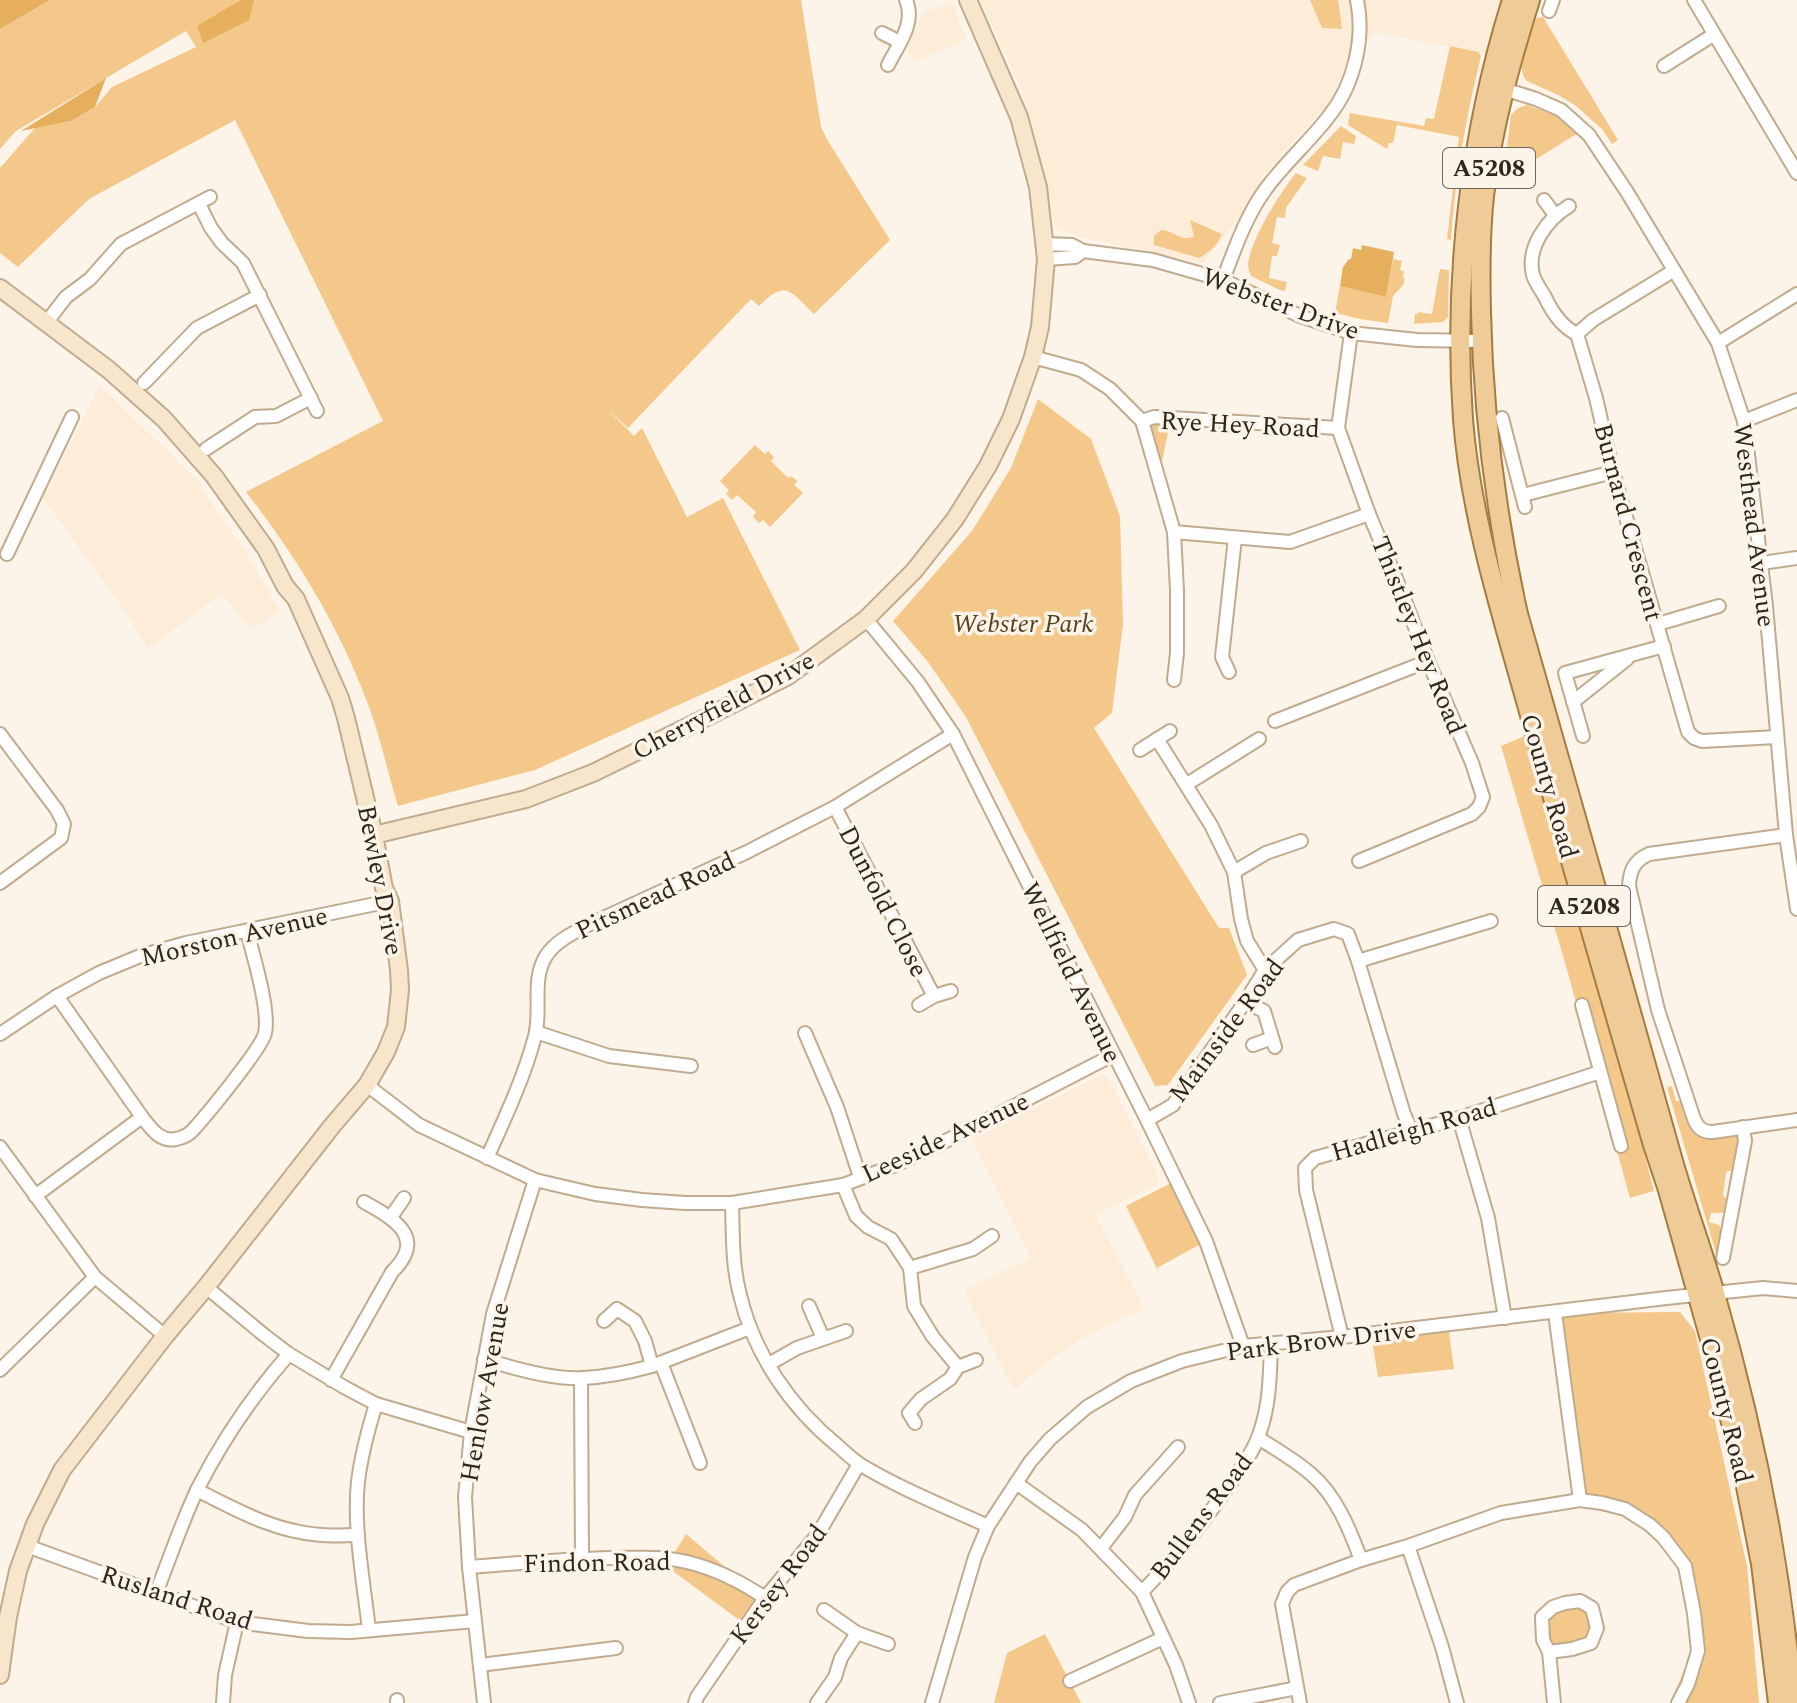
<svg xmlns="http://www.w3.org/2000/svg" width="1797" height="1703" viewBox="0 0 1797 1703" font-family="Spectral,serif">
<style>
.built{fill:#fdecd7}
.green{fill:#f4c88b}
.forest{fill:#e5af5d}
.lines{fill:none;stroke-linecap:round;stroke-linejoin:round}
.street-casing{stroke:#c0ab8e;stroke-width:16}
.secondary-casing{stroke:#c0ab8e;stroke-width:20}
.primary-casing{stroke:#a57c3f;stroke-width:22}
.street{stroke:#fff;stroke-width:12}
.secondary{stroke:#f7e6cb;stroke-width:16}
.primary{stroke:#efcc97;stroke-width:18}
.labels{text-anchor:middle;stroke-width:7;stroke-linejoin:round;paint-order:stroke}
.shield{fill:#fdf4e9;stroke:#6d645a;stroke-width:2}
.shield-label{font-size:24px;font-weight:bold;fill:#2f271c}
.street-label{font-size:26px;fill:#2f271c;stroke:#fdf4e9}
.park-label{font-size:26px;font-style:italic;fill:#58411f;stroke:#fdf4e9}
</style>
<rect width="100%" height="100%" fill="#fdf4e9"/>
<g class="built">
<polygon points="980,0 1506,0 1489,55 1375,32 1352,53 1328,104 1262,177 1253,200 1203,263 1084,238 1055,228 1023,93"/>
<polygon points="950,1 967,39 913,63 907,49 922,14"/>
<polygon points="100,385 203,486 201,488 247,553 280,612 250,630 222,593 148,649 122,607 43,498"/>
<polygon points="1103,1074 1107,1076 1159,1178 1156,1184 1096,1215 1144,1309 1129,1316 1127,1315 1078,1341 1048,1361 1014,1390 964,1290 1031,1258 972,1140"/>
</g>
<g class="green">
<path d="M 50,0 L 801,0 L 821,127 L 828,141 L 890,240 L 814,314 C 790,291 786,279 759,306 L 751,299 L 628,428 L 608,410 L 634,436 L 642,428 L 687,517 L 723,498 L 800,650 L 535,770 L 398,806 C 387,771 380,734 366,699 C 337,623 296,556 246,492 L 383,421 L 235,120 L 89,199 L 18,267 L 0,253 L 0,168 L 35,128 L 71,121 L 95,107 L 112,87 L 196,47 L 186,31 L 16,131 L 0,149 L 0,29 Z"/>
<polygon points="1310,0 1338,0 1342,29 1322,28"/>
<polygon points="1543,17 1618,140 1612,144 1602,129 1576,106 1560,96 1527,81 1523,75 1521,64 1536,18"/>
<path d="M 1450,46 L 1478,52 L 1481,56 C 1466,117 1455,178 1451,240 L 1447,239 L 1459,137 L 1397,125 L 1393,143 L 1389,143 L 1387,149 L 1348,125 L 1350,113 L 1424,126 L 1426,118 L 1434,119 Z"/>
<polygon points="1527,105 1554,115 1578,133 1503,180 1511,115 1518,108"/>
<polygon points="1341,126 1356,136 1354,144 1343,142 1340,159 1323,156 1318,171 1303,165"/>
<path d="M 1296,173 L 1307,178 L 1286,208 L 1285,218 L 1277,217 L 1272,243 L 1280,245 L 1277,256 L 1272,256 L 1269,278 L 1287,282 L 1285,291 L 1280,290 L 1251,276 C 1249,271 1248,268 1248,264 C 1251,238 1280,193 1296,173 Z"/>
<path d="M 1190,220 L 1222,234 C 1217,246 1211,251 1199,258 L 1154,245 L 1154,236 L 1161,230 C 1174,230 1181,243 1194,236 Z"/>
<polygon points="1393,259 1402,261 1400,270 1404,271 1403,278 1405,279 1403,285 1393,296 1388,323 1360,319 1335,313 1340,286 1386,297"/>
<polygon points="1440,269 1449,270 1448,317 1443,322 1414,324 1415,314 1418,314 1418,312 1432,314"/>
<polygon points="1038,399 1091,439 1120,516 1123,624 1112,713 1094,728 1219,928 1229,928 1247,975 1168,1085 1155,1086 966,717 928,662 893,621 972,531 1011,468"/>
<polygon points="1171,418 1158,480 1142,421"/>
<polygon points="755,445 765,454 768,451 774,457 771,461 788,478 791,476 797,481 794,485 803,493 770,527 763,520 759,523 753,517 756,512 737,495 732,500 726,494 729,490 720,481"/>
<polygon points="1534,732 1654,1191 1630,1198 1566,966 1501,746"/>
<polygon points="1672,1086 1676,1101 1684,1101 1693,1126 1734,1134 1739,1139 1734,1171 1728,1171 1726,1173 1723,1195 1729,1202 1727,1209 1722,1213 1711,1213 1709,1222 1719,1225 1723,1233 1718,1260 1667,1087"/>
<polygon points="1177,1180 1206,1241 1157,1268 1171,1297 1126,1206"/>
<polygon points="1680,1312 1695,1331 1747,1566 1759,1703 1670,1703 1697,1641 1685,1566 1650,1525 1580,1500 1555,1313"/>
<polygon points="1448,1325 1454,1369 1378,1377 1371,1334"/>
<polygon points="686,1534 750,1588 765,1598 746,1625 666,1566"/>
<polygon points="1565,1603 1592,1608 1591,1643 1549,1652 1542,1617"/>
<polygon points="1045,1634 1081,1703 994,1703 1007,1653"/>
</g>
<g class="forest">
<polygon points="0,0 50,0 0,29"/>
<polygon points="241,0 254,0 249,20 203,43 197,26"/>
<polygon points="106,78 95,107 71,121 21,131"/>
<polygon points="1362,245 1394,252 1386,297 1340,286 1343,267 1349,259 1351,259 1353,248 1361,250"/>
</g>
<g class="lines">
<g class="street-casing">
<g id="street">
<polyline points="1694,0 1797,173"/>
<polyline points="1549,11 1553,0"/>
<polyline points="882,33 900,42"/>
<path d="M 888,65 C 898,45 916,23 906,0"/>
<polyline points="1664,66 1713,35"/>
<polyline points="1504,89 1536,99 1561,110 1589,135 1627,192 1718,343 1744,421 1766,606 1786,835 1797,909"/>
<polyline points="1544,200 1555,215"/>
<polyline points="199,204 211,228 222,243 243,263 317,411"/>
<path d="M 1569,206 C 1547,219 1526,248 1533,275 C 1535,282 1541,290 1545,297 C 1552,312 1562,327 1577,334"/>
<polyline points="1045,244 1072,245 1083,251 1153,260 1223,280 1300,316 1351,333 1417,340 1481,341"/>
<polyline points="1046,259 1075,257 1083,251"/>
<path d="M 1223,280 C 1235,248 1247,213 1268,186 C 1287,161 1310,141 1329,116 C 1354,85 1365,39 1357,0"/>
<polyline points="46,323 66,297 90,279 121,244 210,197"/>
<polyline points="1351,333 1338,428 1369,514 1400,588 1428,661 1472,763 1483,797 1479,807 1472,814 1359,861"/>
<polyline points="1577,334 1596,398 1613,472 1688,732 1694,738 1702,741 1777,737"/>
<polyline points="1577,334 1593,320 1673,271"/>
<polyline points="1718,343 1797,294"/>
<polyline points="1033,357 1081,370 1110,389 1142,421 1174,532 1177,591 1177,653 1174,680"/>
<polyline points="144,383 197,328 260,295"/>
<polyline points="1502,418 1525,507"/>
<polyline points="1142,421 1154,417 1338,428"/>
<polyline points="1744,421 1797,400"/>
<polyline points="206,449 255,417 276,416 311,398"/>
<polyline points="1523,495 1613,472"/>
<polyline points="1174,532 1290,542 1369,514"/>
<polyline points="7,554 72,417"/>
<polyline points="1761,563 1797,558"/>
<polyline points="866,619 918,682 953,734 1147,1120 1206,1241 1243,1346"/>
<polyline points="1658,624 1719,606"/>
<polyline points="1229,672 1222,657 1235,538"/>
<polyline points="1573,702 1627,659"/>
<polyline points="1275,721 1428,661"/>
<polyline points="0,734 57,810 64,824 61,838 0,883"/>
<polyline points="1583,736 1565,673 1664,646"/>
<polyline points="1157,739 1211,825 1234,872 1241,919 1247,941 1265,970"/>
<polyline points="1140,750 1170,731"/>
<polyline points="1187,784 1259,739"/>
<polyline points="835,807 934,996"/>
<path d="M 1786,835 L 1649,854 C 1634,861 1630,870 1629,886 L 1658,1010 L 1693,1116 C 1696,1126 1702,1133 1713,1132 L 1797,1120"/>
<polyline points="1234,872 1266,853 1301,841"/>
<polyline points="1358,961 1491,921"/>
<path d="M 57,996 L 142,1117 C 151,1128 159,1142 176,1139 C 181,1138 188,1135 192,1131 C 205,1117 262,1048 265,1033 C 270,1010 253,955 247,931"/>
<polyline points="1245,1002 1264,1011 1275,1047"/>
<polyline points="919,1005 934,996 951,991"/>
<polyline points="1582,1005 1621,1146"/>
<polyline points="536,1032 609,1056 691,1066"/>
<polyline points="805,1033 837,1107 860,1177"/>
<polyline points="0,1034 57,996 99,973 140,956 186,943 390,901"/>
<polyline points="1253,1045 1272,1038"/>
<polyline points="367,1085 419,1125 535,1180 595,1194 642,1200 685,1203 732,1203 843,1185 893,1166 954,1137 1113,1055"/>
<polyline points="1459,1118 1488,1218 1505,1318"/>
<polyline points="1147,1120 1173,1105 1245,1002 1265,970 1298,940 1334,929 1348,934 1358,961 1404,1114 1412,1132"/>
<polyline points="0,1147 95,1277 165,1336"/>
<path d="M 487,1158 C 505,1118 524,1078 535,1036 C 542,1010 531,980 546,956 C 555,942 571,934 586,926 L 747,852 L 835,807 L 953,734"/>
<polyline points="843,1185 856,1216 868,1227 891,1239 903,1257 910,1268 914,1306 933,1337 958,1367"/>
<polyline points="35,1196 142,1117"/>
<path d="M 732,1203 C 733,1234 732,1265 740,1295 C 754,1354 791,1408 838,1446 C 845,1452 853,1460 861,1465 C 901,1489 946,1507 988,1526"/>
<polyline points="391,1217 404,1198"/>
<polyline points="1723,1258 1745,1141 1743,1127"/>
<polyline points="910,1268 973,1249 992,1236"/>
<polyline points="206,1287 264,1335 289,1354 344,1387 376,1404 471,1432"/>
<polyline points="809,1306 823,1338"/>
<polyline points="1555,1313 1580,1500"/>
<polyline points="604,1321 617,1309 635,1321 645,1341 652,1366"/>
<polyline points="1342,1337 1306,1190 1305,1168 1315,1158 1459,1118 1600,1072"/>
<path d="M 484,1359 C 512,1368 554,1380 583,1378 C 606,1377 630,1372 652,1366 L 750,1328"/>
<polyline points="661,1363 700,1463"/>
<polyline points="769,1364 797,1348 846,1331"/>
<polyline points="0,1370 95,1277"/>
<polyline points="581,1379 582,1559"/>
<path d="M 331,1380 L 392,1272 C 427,1238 395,1219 364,1202"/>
<polyline points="915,1423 909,1413 921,1399 950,1379 958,1367 976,1360"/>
<path d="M 1258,1438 C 1276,1449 1295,1460 1311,1474 C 1336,1495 1350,1530 1361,1560"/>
<polyline points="1016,1483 1082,1530 1142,1592 1176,1665 1189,1703"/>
<path d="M 197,1490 C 236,1510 276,1532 321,1535 C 333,1536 346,1535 358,1535"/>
<polyline points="27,1546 237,1622 308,1631 351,1632 475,1621"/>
<polyline points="1408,1546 1442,1647 1457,1703"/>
<polyline points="1101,1548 1125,1517 1135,1495 1178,1447"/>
<path d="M 469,1567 C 517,1563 564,1559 612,1558 C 637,1558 662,1556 687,1562 C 716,1569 740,1581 765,1598"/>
<path d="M 1142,1592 C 1176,1557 1207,1518 1235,1477 C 1244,1464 1254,1450 1259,1435 C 1270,1405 1270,1374 1271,1344"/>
<path d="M 156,1593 C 170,1558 182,1521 198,1488 C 223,1439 253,1395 289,1354"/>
<path d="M 369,1630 C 364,1585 353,1526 358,1482 C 361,1455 368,1430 376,1404"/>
<polyline points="857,1633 888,1644"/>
<polyline points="1549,1652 1572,1649 1591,1643 1597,1628 1592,1608 1580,1601 1565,1603 1553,1607 1542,1617 1543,1640 1549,1652 1554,1703"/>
<polyline points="480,1665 616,1648"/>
<polyline points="1070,1681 1163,1638"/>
<polyline points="397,1700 397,1703"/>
<polyline points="223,1703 225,1675 237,1622"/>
<polyline points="484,1703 469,1567 465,1497 471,1432 493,1314 535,1180"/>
<polyline points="695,1703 697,1697 765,1598 818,1534 859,1464"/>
<polyline points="817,1703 835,1677 841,1658 857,1633 824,1610"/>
<polyline points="932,1703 975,1557 988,1526 1030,1462 1050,1439 1087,1407 1131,1381 1182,1361 1243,1346 1342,1337 1666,1298 1763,1288 1797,1291"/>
<polyline points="1220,1703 1297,1688"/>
<polyline points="1300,1703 1282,1604 1287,1592 1294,1585 1361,1560 1408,1546 1501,1513 1580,1500 1602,1503 1625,1509 1650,1525 1663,1537 1685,1566 1694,1613 1698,1651 1688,1684 1678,1703"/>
</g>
</g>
<g class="secondary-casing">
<g id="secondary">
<polyline points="0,288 109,370 164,419 214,476 266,549 285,586 296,599 340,698 346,718 374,835 384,888 390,901 399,970 400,990 396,1027 386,1052 367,1085 332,1126 206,1287 165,1336 62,1470 35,1524 18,1571 8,1617 0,1675"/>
<polyline points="374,835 526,799 593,773 687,727 788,676 866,619 914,571 955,519 988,466 1011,419 1033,357 1040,327 1046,259 1038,187 1019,117 968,0"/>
</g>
</g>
<g class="primary-casing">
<g id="primary">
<path d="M 1512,0 C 1470,134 1453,278 1463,419 C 1470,514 1502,616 1528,708 C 1568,854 1611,1000 1653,1145 L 1668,1190 L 1710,1339 L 1742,1466 L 1761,1564 L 1778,1703"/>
<path d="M 1530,0 C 1510,64 1492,129 1484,196 C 1480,234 1480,273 1481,312 C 1483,414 1496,514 1518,614 C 1570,796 1622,979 1673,1161 C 1686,1206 1702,1249 1715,1294 C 1754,1428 1781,1564 1793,1703"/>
</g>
</g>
<use href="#street" class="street"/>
<use href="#secondary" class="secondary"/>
<use href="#primary" class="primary"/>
</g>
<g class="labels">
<g class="shield">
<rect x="1443" y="148" width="92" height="40" rx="6"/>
<rect x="1538" y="886" width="92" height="40" rx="6"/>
</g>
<g class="shield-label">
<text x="1489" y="176">A5208</text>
<text x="1584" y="914">A5208</text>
</g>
<g class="street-label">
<text transform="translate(1281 303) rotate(20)" y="9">Webster Drive</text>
<text transform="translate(1240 424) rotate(3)" y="9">Rye Hey Road</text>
<text transform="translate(1629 522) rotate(75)" y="9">Burnard Crescent</text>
<text transform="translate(1755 525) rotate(83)" y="9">Westhead Avenue</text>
<text transform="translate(1419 635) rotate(68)" y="9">Thistley Hey Road</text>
<text transform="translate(723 705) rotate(-28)" y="9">Cherryfield Drive</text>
<text transform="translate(1550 786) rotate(74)" y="9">County Road</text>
<text transform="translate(381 880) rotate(79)" y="9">Bewley Drive</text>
<text transform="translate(655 895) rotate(-25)" y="9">Pitsmead Road</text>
<text transform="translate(884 901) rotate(63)" y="9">Dunfold Close</text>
<text transform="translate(234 936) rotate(-13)" y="9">Morston Avenue</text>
<text transform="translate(1072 972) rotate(64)" y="9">Wellfield Avenue</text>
<text transform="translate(1226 1030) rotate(-53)" y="9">Mainside Road</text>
<text transform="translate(1414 1129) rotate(-16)" y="9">Hadleigh Road</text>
<text transform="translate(945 1137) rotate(-25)" y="9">Leeside Avenue</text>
<text transform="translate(1321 1340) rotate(-7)" y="9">Park Brow Drive</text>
<text transform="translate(484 1392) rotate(-80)" y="9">Henlow Avenue</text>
<text transform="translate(1727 1410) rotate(76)" y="9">County Road</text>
<text transform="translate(1201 1516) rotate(-53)" y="9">Bullens Road</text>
<text transform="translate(597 1562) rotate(-1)" y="9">Findon Road</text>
<text transform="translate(778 1584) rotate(-53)" y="9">Kersey Road</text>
<text transform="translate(177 1597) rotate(18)" y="9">Rusland Road</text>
</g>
<g class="park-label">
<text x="1023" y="632">Webster Park</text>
</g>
</g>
</svg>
